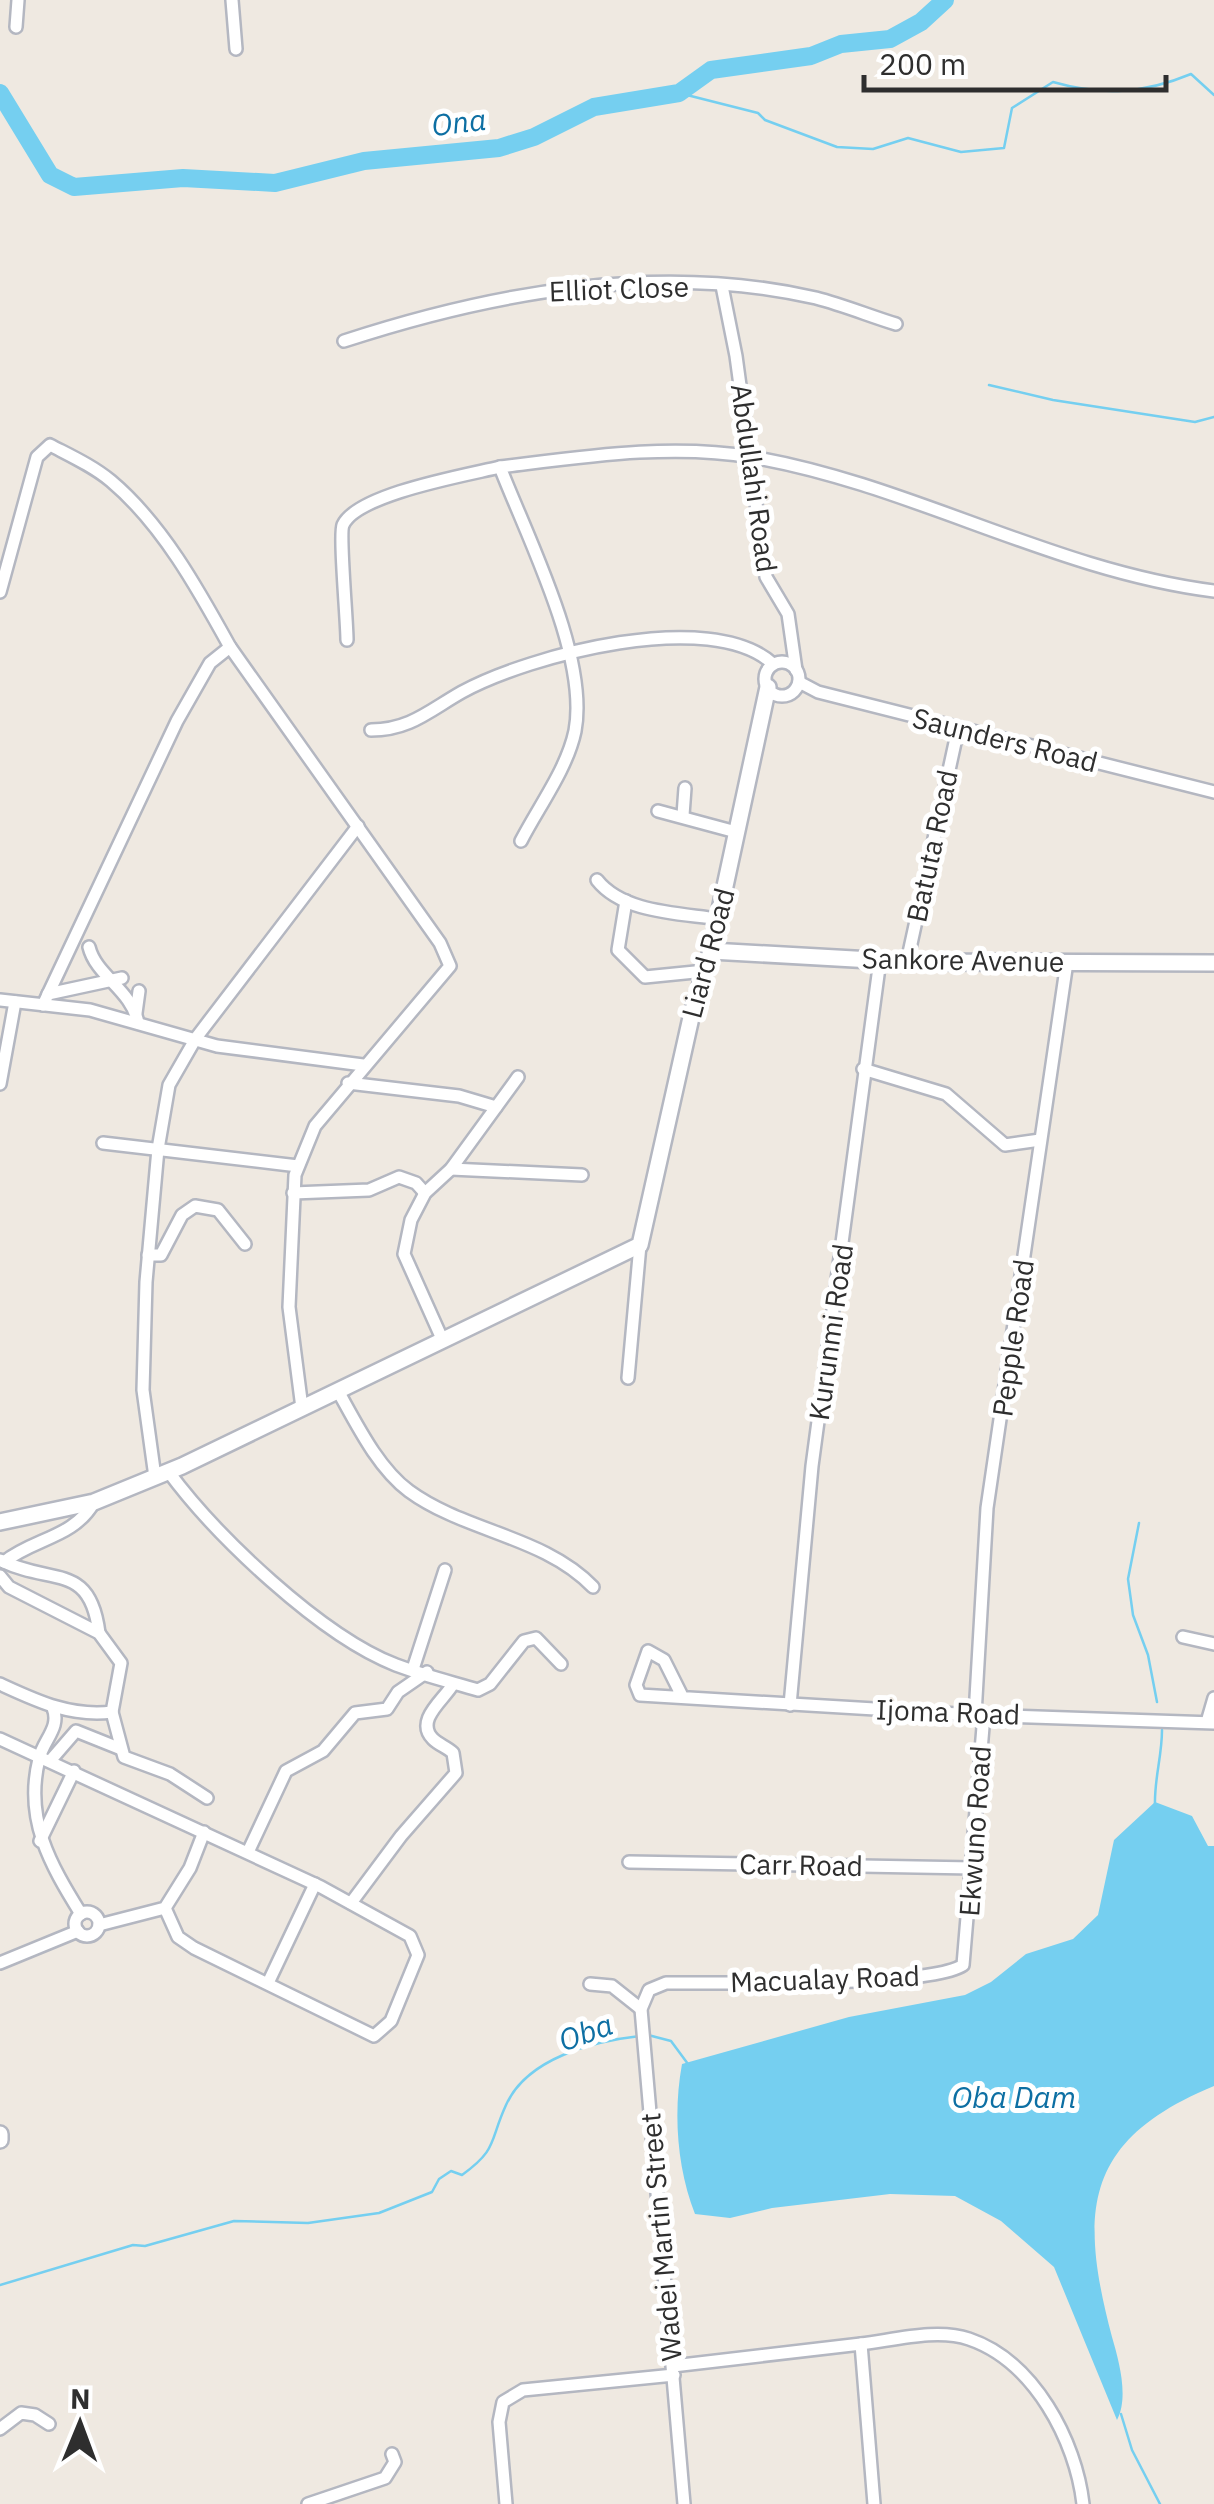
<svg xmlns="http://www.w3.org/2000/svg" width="1214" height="2504" viewBox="0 0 1214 2504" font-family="'IBM Plex Sans',sans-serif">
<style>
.water{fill:#75cff0}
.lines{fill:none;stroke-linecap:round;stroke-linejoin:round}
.stream{stroke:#75cff0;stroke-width:2.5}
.river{stroke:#75cff0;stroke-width:18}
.street-casing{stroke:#b4b7c1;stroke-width:16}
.secondary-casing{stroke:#b4b7c1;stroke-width:20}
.street{stroke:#fff;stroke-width:11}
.secondary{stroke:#fff;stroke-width:15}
.labels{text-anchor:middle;stroke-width:10;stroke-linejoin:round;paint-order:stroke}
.street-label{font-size:28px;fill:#2e2e2e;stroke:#fff}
.water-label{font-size:30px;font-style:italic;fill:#0d6fa3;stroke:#fff}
</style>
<rect width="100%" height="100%" fill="#efe9e1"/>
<path class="water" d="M 1155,1802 L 1192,1816 L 1208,1846 L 1214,1846 L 1214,2086 C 1083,2140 1079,2212 1112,2337 C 1119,2361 1129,2397 1117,2420 L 1054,2267 L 1001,2221 L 955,2196 L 890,2194 L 772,2208 L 730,2218 L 695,2214 C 677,2168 673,2113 682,2064 L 849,2017 L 965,1995 L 991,1982 L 1026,1954 L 1073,1939 L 1098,1915 L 1114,1840 Z"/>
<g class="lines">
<g class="stream">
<path d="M 679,93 L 758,113 L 765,120 L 837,147 L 873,149 L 908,138 L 961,152 L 1004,148 L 1012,108 L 1053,82 C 1102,96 1143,94 1191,74 L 1214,95"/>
<polyline points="989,385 1053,400 1195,422 1214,417"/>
<polyline points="1139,1523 1128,1579 1133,1615 1148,1655 1157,1702"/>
<path d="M 1155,1806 C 1154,1779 1162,1757 1162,1730"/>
<polyline points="648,2035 671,2041 688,2064"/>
<path d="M 0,2285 L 133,2245 L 145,2246 L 234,2221 L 308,2223 L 379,2213 L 432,2192 L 439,2179 L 451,2171 L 462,2175 C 498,2149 489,2142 506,2105 C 527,2058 594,2041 640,2036"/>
<polyline points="1121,2414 1132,2450 1160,2504"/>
</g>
<polyline class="river" points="0,93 50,175 74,187 183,178 275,183 364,161 499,148 534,137 594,107 679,93 711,70 811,56 841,44 890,39 921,22 945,0"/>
<g class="street-casing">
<g id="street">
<polyline points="232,0 236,49"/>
<polyline points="16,27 18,0"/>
<polyline points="722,286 736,356 766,577 788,614 796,670"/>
<path d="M 344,341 C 494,292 659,262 816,298 C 843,305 870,316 896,324"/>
<path d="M 0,592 L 37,457 L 50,445 C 71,456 93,466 111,481 C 162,524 198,589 230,647"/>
<path d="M 347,640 C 347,621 339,534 343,525 C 357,494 467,475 500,467"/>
<circle cx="782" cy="679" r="17"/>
<polyline points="799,682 818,692 1214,792"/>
<path d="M 371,730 C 410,730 430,710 462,692 C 530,655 711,607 773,664"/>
<polyline points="658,811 736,832"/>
<polyline points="683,815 685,788"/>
<path d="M 521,841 C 539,806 567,769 575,731 C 589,657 527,537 500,467 C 582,457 669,443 752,457 C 910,484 1054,571 1214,591"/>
<path d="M 597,880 C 623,913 679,913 718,919"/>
<polyline points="626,901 618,950 645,977 705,971"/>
<path d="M 89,947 C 96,976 132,990 138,1023"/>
<polyline points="907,962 958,729"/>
<polyline points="48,994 122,978"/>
<polyline points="0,1000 90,1010 217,1046 363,1065"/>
<polyline points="43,1005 177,721 210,663 230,647 440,943 450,966 315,1126 295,1175 289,1307 302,1408"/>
<polyline points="136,1013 139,991"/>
<polyline points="863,1069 946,1094 1005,1145 1040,1140"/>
<polyline points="348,1083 459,1096 496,1107"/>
<polyline points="0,1084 15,1002"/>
<polyline points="103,1143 298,1166"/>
<polyline points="451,1169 582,1175"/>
<polyline points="293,1193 369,1190 399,1177 416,1183 425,1193"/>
<polyline points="148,1255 161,1255 182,1215 195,1206 218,1210 245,1244"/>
<polyline points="443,1341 404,1254 411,1220 425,1193 451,1169 518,1077"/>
<polyline points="628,1378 640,1245"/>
<path d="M 338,1391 C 357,1425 378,1468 409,1491 C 465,1532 544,1536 593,1587"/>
<path d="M 168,1471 C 216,1536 321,1636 396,1665 C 422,1675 451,1682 478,1690 L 490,1684 L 524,1641 L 536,1638 L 561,1664"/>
<polyline points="155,1477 143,1390 146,1282 158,1149 169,1085 196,1038 358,826"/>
<path d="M 0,1560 C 51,1586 90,1561 99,1633"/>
<path d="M 4,1562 C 34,1538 74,1538 94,1502"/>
<path d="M 0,1576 L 9,1587 L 99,1633 L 121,1663 L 112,1712 C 70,1717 37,1701 0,1684"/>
<polyline points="1183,1637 1214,1644"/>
<polyline points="413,1669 445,1570"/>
<polyline points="682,1696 664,1660 648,1651 636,1685 640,1695 975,1715 1214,1723"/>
<polyline points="790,1705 812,1466 880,960"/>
<path d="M 53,1708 C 61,1728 43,1740 39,1759 C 24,1819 50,1864 81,1914"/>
<polyline points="112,1712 124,1757 170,1774 207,1798"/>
<polyline points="975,1715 987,1508 1067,962"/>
<polyline points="1207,1722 1214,1698"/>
<polyline points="0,1739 321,1887 410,1936 418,1955 391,2021 374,2036 194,1948 178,1937 165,1908"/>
<polyline points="50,1761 76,1731 121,1749"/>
<polyline points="40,1841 74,1771"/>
<polyline points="248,1852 286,1771 323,1751 355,1713 387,1709 398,1692 427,1672"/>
<polyline points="629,1862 973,1868"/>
<path d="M 351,1903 L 401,1836 L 456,1773 L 453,1753 C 447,1747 439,1745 433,1739 C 414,1720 445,1699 453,1684"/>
<circle cx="87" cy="1924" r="12"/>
<polyline points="99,1925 165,1908 190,1868 204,1832"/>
<polyline points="0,1963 78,1931"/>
<polyline points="268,1983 315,1884"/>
<polyline points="590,1984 612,1986 641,2009"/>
<path d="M 861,2344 C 894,2340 937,2328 969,2339 C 1034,2361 1076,2441 1083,2504"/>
<polyline points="673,2366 861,2344 874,2504"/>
<polyline points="0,2429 21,2413 35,2415 49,2424"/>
<polyline points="308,2504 385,2478 395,2462 392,2454"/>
<polyline points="506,2504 499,2422 503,2402 523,2390 674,2375"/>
<path d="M 684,2504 L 641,2009 L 649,1990 L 666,1983 C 720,1982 928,1988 963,1965 L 984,1715"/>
</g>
</g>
<g class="secondary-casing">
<g id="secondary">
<polyline points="711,951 907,962 1214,963"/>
<polyline points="0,1522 94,1502 182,1466 640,1245 692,1013 711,951 768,687"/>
<polyline points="0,2134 0,2140"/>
</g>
</g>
<use href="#street" class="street"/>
<use href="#secondary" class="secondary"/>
</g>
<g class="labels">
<g class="street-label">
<text transform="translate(619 289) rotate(-2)" y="10">Elliot Close</text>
<text transform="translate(754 478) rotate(82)" y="10">Abdullahi Road</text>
<text transform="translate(1005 740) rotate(14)" y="10">Saunders Road</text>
<text transform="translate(932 846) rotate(-78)" y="10">Batuta Road</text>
<text transform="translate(708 953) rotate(-75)" y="10">Liard Road</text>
<text transform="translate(963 960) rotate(1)" y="10">Sankore Avenue</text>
<text transform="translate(831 1332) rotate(-82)" y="10">Kurunmi Road</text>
<text transform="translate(1013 1338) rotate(-82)" y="10">Pepple Road</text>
<text transform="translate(948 1712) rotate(2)" y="10">Ijoma Road</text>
<text transform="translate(975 1831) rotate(-86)" y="10">Ekwuno Road</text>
<text transform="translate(801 1865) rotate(1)" y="10">Carr Road</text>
<text transform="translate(825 1979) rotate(-2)" y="10">Macualay Road</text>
<text transform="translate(661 2237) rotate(-95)" y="10">Wadei Martin Street</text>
</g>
<g class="water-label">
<text transform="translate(459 123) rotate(-7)" y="10">Ona</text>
<text transform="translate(586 2033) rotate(-20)" y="10">Oba</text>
<text x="1014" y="2108">Oba Dam</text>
</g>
</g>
<g transform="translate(80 2424) rotate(1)" stroke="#ffffff" stroke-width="8" paint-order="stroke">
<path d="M0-8L18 38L0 25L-18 38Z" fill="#2e2e2e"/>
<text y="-15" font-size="28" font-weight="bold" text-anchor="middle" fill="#2e2e2e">N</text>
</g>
<path d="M864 75v15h302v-15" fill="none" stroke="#2e2e2e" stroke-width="5"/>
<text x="879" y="75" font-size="30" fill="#2e2e2e" stroke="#ffffff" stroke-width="8" paint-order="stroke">200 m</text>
</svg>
